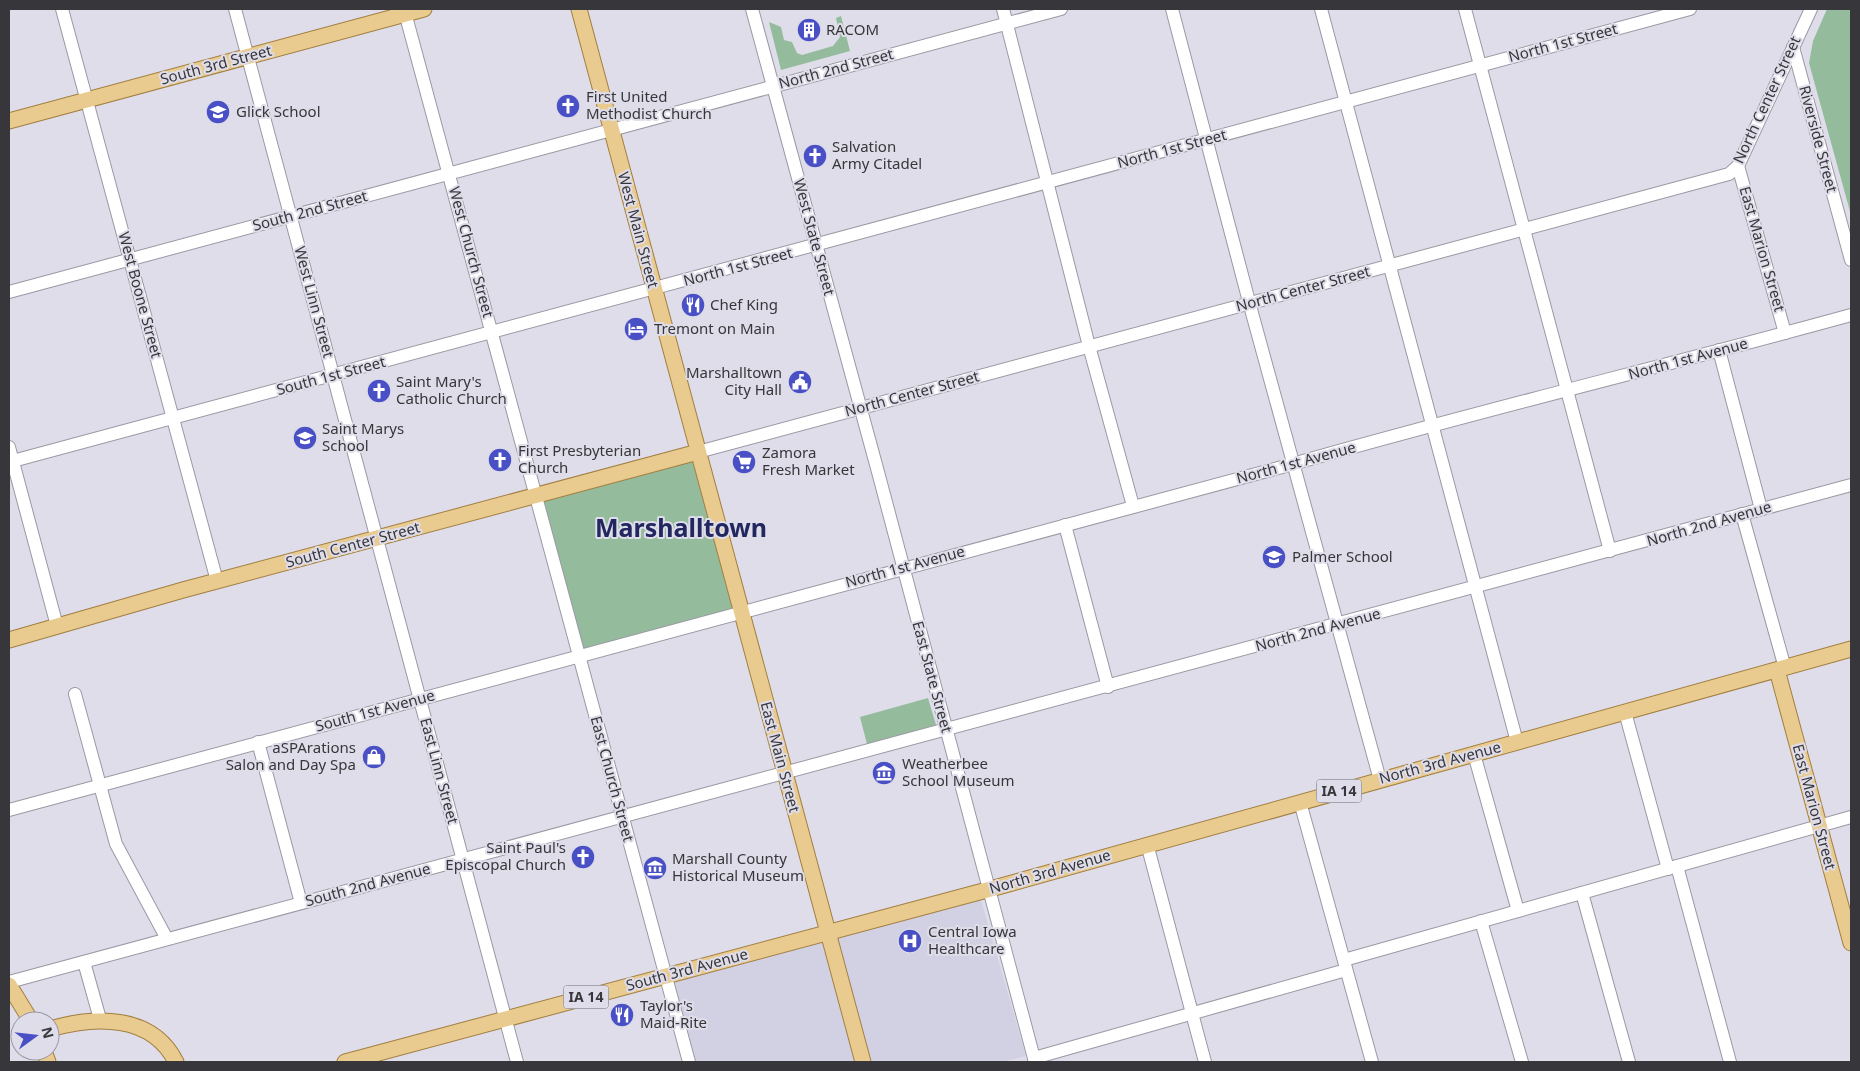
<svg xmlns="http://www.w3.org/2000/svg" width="1860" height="1071" viewBox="0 0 1860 1071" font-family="'Noto Sans',sans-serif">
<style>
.built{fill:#d2d1e4}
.green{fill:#94bc9c}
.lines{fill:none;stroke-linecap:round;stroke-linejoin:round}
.minor-casing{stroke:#9a99a4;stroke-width:14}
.major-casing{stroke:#a27f41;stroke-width:17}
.minor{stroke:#fff;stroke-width:12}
.major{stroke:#e9ca8f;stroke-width:15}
.labels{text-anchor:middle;stroke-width:4;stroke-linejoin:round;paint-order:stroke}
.shield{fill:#dedde9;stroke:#69686f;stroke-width:1}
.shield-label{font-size:14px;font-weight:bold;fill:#37363b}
.poi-label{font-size:15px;fill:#37363b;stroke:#dedde9;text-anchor:start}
.street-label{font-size:15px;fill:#37363b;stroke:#dedde9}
.town-label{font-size:25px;font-weight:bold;fill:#222760;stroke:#dedde9}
</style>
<rect width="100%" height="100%" fill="#dedde9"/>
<polygon class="built" points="981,900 1026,1056 1002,1062 695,1062 672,982"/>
<g class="green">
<polygon points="1827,9 1851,9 1851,215 1809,63 1813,41"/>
<polygon points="841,16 850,51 781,70 769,22 781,27 784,40 792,42 797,53 802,55 833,46 840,37 836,18"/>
<polygon points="698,452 742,612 579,656 535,496"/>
<polygon points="928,698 936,725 867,744 860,717"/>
</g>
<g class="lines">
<g class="minor-casing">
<g id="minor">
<polyline points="62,9 217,581"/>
<polyline points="235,9 517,1062"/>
<polyline points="404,9 689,1062"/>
<polyline points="752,9 878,472 1035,1062"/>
<polyline points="1003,9 1089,346 1133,506"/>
<polyline points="1172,9 1252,313 1380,780"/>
<polyline points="1321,9 1517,742"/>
<polyline points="1465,9 1610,551"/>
<polyline points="1793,47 1851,260"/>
<polyline points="1738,166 1785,333"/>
<polyline points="9,292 1061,9"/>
<polyline points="1719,350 1761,509"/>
<polyline points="9,447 57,626"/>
<polyline points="698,452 1729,174 1738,166 1811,9"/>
<polyline points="9,462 1690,9"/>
<polyline points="1742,514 1785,668"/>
<polyline points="1065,525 1108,687"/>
<polyline points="75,694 116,844 167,939"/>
<polyline points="1625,712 1668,869"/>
<polyline points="258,742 301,903"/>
<polyline points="1474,754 1518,911"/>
<polyline points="1300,802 1372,1062"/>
<path d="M 9,810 L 1293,464 C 1478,411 1666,366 1851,315"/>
<polyline points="1147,844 1205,1062"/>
<polyline points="1677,866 1730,1062"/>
<polyline points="1582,893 1629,1062"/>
<polyline points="1481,921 1522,1062"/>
<polyline points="1344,960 1851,817"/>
<polyline points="84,962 100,1019"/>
<polyline points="9,982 1851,485"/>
<polyline points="1034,1058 1346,970"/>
</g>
</g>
<g class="major-casing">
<g id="major">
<polyline points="579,9 863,1062"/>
<polyline points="9,121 424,9"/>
<polyline points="9,640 183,590 698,452"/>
<polyline points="1777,670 1851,943"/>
<polyline points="9,985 31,1021"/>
<path d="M 50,1029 C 95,1016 152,1014 176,1062"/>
<polyline points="44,1051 48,1062"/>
<polyline points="345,1062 987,890 1851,649"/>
</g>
</g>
<use href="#minor" class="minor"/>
<use href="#major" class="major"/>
</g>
<defs>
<g id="building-disc" transform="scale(1.25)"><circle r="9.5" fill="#494fc4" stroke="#dedde9"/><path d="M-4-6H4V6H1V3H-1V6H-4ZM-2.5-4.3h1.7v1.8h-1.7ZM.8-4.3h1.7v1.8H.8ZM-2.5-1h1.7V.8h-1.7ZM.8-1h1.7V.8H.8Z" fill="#fff"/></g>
<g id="church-disc" transform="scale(1.25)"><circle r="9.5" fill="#494fc4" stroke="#dedde9"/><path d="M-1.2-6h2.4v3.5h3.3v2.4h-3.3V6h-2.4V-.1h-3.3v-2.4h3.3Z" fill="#fff"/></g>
<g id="school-disc" transform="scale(1.25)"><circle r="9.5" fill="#494fc4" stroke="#dedde9"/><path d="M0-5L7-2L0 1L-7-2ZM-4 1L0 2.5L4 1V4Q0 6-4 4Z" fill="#fff"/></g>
<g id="restaurant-disc" transform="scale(1.25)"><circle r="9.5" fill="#494fc4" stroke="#dedde9"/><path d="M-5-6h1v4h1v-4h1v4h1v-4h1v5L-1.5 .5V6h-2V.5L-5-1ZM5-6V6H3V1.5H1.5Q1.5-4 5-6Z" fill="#fff"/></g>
<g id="hotel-disc" transform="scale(1.25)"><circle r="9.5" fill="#494fc4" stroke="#dedde9"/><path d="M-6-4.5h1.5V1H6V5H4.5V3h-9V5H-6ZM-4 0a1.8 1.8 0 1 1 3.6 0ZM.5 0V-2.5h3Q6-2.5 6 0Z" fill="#fff"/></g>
<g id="civic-disc" transform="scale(1.25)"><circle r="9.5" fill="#494fc4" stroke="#dedde9"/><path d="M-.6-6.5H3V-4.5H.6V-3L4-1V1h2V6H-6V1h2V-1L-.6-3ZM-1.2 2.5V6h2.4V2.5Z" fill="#fff"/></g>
<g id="supermarket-disc" transform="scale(1.25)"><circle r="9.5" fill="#494fc4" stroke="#dedde9"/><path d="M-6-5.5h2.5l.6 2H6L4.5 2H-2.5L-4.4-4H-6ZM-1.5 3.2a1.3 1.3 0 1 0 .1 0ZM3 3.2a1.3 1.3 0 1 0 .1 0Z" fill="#fff"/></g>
<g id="shop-disc" transform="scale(1.25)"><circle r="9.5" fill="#494fc4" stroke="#dedde9"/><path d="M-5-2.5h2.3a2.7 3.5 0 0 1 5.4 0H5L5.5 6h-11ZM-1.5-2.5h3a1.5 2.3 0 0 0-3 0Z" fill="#fff"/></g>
<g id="museum-disc" transform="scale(1.25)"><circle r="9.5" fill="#494fc4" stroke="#dedde9"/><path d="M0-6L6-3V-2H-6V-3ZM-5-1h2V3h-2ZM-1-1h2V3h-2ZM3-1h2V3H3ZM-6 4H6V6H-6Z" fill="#fff"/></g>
<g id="hospital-disc" transform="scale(1.25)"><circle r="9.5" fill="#494fc4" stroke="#dedde9"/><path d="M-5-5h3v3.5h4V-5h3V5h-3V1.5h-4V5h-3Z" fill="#fff"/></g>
</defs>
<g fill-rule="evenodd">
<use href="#building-disc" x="809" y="30"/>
<use href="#church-disc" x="568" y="106"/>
<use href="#school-disc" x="218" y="112"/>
<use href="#church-disc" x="815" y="156"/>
<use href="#restaurant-disc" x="693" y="305"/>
<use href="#hotel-disc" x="636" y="329"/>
<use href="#civic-disc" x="800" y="382"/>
<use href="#church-disc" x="379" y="391"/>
<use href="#school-disc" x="305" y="438"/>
<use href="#church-disc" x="500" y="460"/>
<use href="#supermarket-disc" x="744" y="462"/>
<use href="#school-disc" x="1274" y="557"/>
<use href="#shop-disc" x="374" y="757"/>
<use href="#museum-disc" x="884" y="773"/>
<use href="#church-disc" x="583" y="857"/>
<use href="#museum-disc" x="655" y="868"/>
<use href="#hospital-disc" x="910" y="941"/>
<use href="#restaurant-disc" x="622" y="1015"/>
</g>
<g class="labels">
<g class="shield">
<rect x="1316.5" y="779.5" width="45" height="23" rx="4"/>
<rect x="563.5" y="985.5" width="45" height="23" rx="4"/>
</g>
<g class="shield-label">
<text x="1339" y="796">IA 14</text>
<text x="586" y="1002">IA 14</text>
</g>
<g class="poi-label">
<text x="826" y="35">RACOM</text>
<text x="586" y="102">First United<tspan x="586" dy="17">Methodist Church</tspan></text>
<text x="236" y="117">Glick School</text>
<text x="832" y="152">Salvation<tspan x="832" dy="17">Army Citadel</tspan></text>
<text x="710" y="310">Chef King</text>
<text x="654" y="334">Tremont on Main</text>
<text x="782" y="378" text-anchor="end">Marshalltown<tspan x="782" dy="17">City Hall</tspan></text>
<text x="396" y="387">Saint Mary's<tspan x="396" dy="17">Catholic Church</tspan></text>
<text x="322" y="434">Saint Marys<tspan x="322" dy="17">School</tspan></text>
<text x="518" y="456">First Presbyterian<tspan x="518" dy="17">Church</tspan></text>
<text x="762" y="458">Zamora<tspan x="762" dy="17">Fresh Market</tspan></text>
<text x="1292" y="562">Palmer School</text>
<text x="356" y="753" text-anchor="end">aSPArations<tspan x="356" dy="17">Salon and Day Spa</tspan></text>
<text x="902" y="769">Weatherbee<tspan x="902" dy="17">School Museum</tspan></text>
<text x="566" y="853" text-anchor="end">Saint Paul's<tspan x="566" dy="17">Episcopal Church</tspan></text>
<text x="672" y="864">Marshall County<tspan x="672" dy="17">Historical Museum</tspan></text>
<text x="928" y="937">Central Iowa<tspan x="928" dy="17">Healthcare</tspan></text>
<text x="640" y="1011">Taylor's<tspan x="640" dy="17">Maid-Rite</tspan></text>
</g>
<g class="street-label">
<text transform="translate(1563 43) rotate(-15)" y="5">North 1st Street</text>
<text transform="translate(216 65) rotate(-15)" y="5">South 3rd Street</text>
<text transform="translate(836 69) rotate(-15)" y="5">North 2nd Street</text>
<text transform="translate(1767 100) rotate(-65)" y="5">North Center Street</text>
<text transform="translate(1818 139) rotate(75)" y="5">Riverside Street</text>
<text transform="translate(1172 149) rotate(-15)" y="5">North 1st Street</text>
<text transform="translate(310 211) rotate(-15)" y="5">South 2nd Street</text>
<text transform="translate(638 230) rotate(75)" y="5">West Main Street</text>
<text transform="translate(814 237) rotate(75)" y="5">West State Street</text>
<text transform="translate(1762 249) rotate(74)" y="5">East Marion Street</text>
<text transform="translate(471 252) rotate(75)" y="5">West Church Street</text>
<text transform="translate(738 267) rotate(-15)" y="5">North 1st Street</text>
<text transform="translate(1303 289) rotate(-15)" y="5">North Center Street</text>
<text transform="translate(140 295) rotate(75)" y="5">West Boone Street</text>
<text transform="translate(314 302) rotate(75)" y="5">West Linn Street</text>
<text transform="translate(1688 359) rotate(-15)" y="5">North 1st Avenue</text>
<text transform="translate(331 376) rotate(-15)" y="5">South 1st Street</text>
<text transform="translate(912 394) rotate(-15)" y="5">North Center Street</text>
<text transform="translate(1296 463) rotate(-15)" y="5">North 1st Avenue</text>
<text transform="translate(1709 524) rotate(-16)" y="5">North 2nd Avenue</text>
<text transform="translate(353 545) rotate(-15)" y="5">South Center Street</text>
<text transform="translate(905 567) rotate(-15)" y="5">North 1st Avenue</text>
<text transform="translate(1318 630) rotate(-15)" y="5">North 2nd Avenue</text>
<text transform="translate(932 677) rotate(75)" y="5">East State Street</text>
<text transform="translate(375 711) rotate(-15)" y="5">South 1st Avenue</text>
<text transform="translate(780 757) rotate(75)" y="5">East Main Street</text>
<text transform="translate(1440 763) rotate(-15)" y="5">North 3rd Avenue</text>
<text transform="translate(439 771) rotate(75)" y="5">East Linn Street</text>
<text transform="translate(612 779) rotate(75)" y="5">East Church Street</text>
<text transform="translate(1814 807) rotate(75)" y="5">East Marion Street</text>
<text transform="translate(1050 872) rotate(-16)" y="5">North 3rd Avenue</text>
<text transform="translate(368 885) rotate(-15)" y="5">South 2nd Avenue</text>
<text transform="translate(687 970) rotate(-15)" y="5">South 3rd Avenue</text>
</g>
<g class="town-label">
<text x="681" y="537">Marshalltown</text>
</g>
</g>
<rect width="1860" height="1071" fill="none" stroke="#37363b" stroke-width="20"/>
<g transform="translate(35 1036) rotate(75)"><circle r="24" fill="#dedde9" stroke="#9b9aa3"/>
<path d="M0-4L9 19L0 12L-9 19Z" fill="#494fc4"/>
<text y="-8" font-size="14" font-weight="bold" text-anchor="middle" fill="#37363b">N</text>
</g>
</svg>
